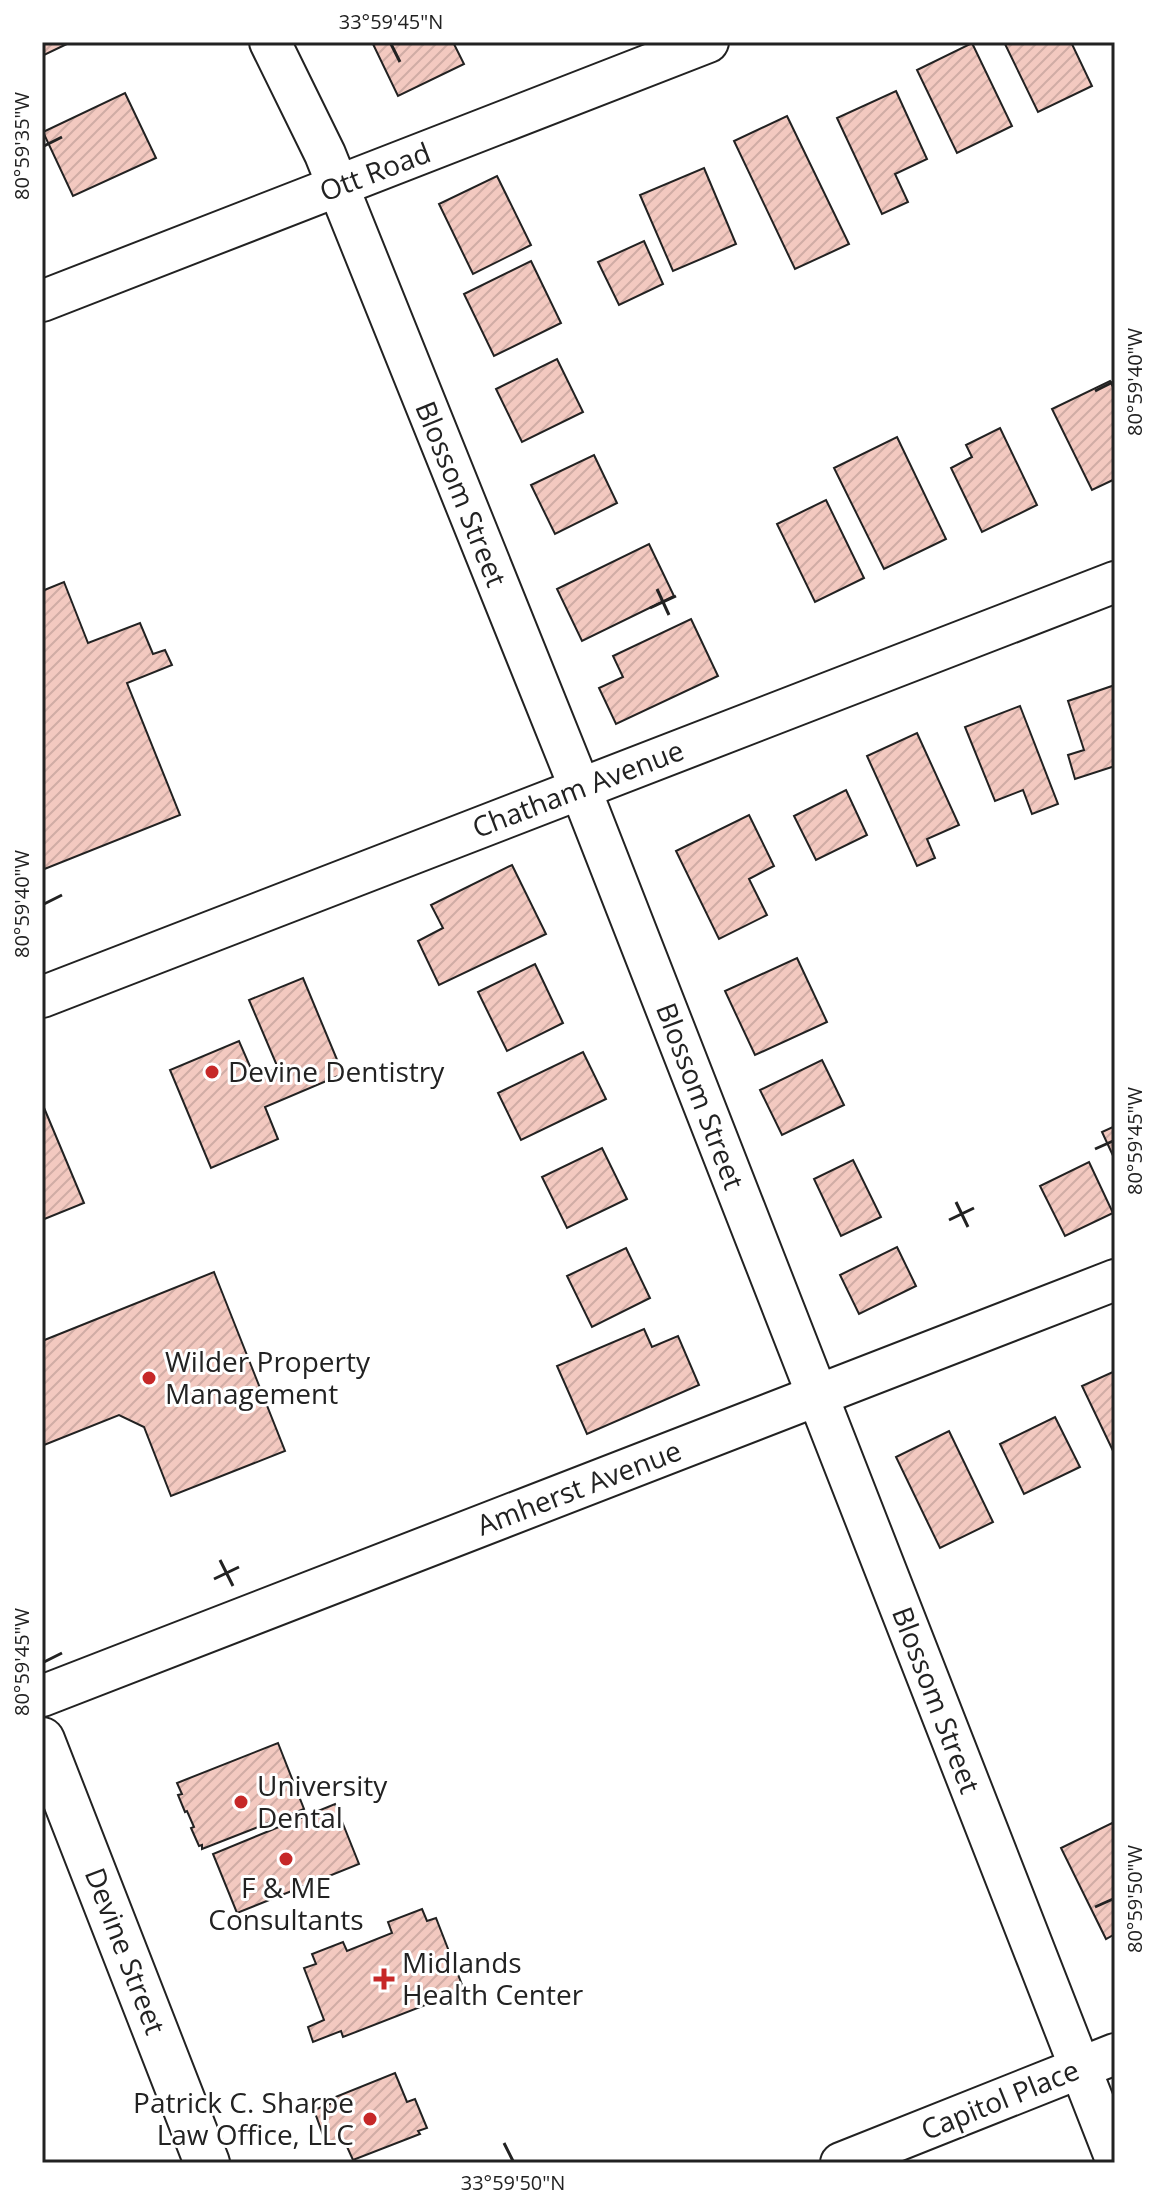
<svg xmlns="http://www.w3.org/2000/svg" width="1157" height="2205" viewBox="0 0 1157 2205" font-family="'Open Sans',sans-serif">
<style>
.building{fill:url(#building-hatch);stroke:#222;stroke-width:2}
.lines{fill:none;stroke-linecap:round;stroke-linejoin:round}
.minor-casing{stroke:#222;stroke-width:44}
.major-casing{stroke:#222;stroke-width:48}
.minor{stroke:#fff;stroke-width:40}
.major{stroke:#fff;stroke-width:44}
.ticks{fill:none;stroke:#222;stroke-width:3}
.poi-dot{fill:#c62828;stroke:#fff;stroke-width:3}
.labels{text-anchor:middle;stroke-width:6;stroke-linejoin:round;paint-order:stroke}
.street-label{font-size:28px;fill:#222;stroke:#fff}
.poi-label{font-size:28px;fill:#222;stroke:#fff;text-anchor:start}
.neatline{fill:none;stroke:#222;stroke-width:3}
.ticks-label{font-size:20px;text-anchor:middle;fill:#222}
</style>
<defs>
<pattern id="building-hatch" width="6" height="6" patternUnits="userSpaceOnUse" patternTransform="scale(2)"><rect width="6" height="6" fill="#f3c9c0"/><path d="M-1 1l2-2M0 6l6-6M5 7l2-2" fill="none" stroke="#d0aca5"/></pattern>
</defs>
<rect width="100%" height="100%" fill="#fff"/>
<g class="building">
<polygon points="42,42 71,42 42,56"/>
<polygon points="372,42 453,42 464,64 398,96"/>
<polygon points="1004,42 1071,42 1092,86 1038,112"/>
<polygon points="972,43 1012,126 957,153 917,70"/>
<polygon points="896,91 927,159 895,174 908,202 882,214 837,118"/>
<polygon points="125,93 156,158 73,196 43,132"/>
<polygon points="787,116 849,244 795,269 734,141"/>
<polygon points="704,168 736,244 673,271 640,195"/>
<polygon points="497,176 531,245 473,274 439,204"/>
<polygon points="644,241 663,284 619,305 598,262"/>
<polygon points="531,261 561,323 494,356 464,294"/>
<polygon points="557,359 583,412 522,442 496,389"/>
<polygon points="1110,381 1115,391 1115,479 1092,490 1052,409"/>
<polygon points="1000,428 1037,505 982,532 951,468 972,457 966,445"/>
<polygon points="897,437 946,539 884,569 834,468"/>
<polygon points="594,455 617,503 555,534 531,485"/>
<polygon points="826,500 864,578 815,602 777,524"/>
<polygon points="649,544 674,596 582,641 557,589"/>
<polygon points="64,582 88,643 140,623 153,654 165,650 172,665 127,683 180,815 42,870 42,591"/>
<polygon points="691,619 718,676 616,724 599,688 623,677 613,656"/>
<polygon points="1115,685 1115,766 1075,779 1068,755 1084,750 1068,701"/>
<polygon points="1020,706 1058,804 1032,814 1023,790 995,801 965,727"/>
<polygon points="917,733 959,825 927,839 935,858 917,866 867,756"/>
<polygon points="846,790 867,835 816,860 794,816"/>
<polygon points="749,815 774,866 749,879 767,915 719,939 676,851"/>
<polygon points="512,865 546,934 439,985 418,941 443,928 431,905"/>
<polygon points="797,958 827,1022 755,1055 725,991"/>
<polygon points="535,964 563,1023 507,1051 478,992"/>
<polygon points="303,978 343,1074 265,1107 278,1139 211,1168 170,1070 239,1041 255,1078 278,1068 249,1000"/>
<polygon points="583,1052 606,1099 521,1140 498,1093"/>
<polygon points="822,1060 844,1105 782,1135 760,1090"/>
<polygon points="42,1103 84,1203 42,1220"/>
<polygon points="1115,1126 1115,1160 1102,1132"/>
<polygon points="602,1148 627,1199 567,1228 542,1177"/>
<polygon points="853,1160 881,1217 841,1236 814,1179"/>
<polygon points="1089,1162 1113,1213 1065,1236 1040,1186"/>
<polygon points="897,1247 916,1286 859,1314 840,1275"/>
<polygon points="626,1248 650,1298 592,1327 567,1276"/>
<polygon points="214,1272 285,1451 171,1496 144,1427 119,1415 44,1445 42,1341"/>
<polygon points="644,1329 652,1347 678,1336 699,1385 587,1434 557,1366"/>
<polygon points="1115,1371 1115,1455 1082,1386"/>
<polygon points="1055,1417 1080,1467 1024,1494 1000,1444"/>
<polygon points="949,1431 993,1522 940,1548 896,1457"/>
<polygon points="278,1743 304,1809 202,1849 202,1845 199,1846 191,1828 194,1827 187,1811 185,1812 178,1795 182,1794 177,1783"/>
<polygon points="335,1804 359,1864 237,1913 213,1854"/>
<polygon points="1112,1823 1115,1829 1115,1934 1106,1939 1061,1848"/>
<polygon points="422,1909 427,1921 436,1918 464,1990 343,2037 341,2031 313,2042 308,2027 324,2020 304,1968 316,1964 312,1954 343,1942 347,1951 392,1933 388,1922"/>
<polygon points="395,2073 407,2102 415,2099 427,2128 418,2131 420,2134 353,2160 344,2140 327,2146 314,2110 330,2104 328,2100"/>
</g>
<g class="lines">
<g class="minor-casing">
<g id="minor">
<polyline points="270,42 325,154 580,788 1115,2157"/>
<polyline points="42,301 708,42"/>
<polyline points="42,997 1115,582"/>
<polyline points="42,1696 1115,1280"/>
<polyline points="841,2163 1115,2054"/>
</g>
</g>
<g class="major-casing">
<polyline id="major" points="42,1740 207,2163"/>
</g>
<use href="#minor" class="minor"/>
<use href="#major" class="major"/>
</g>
<path class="ticks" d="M 391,44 L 400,62M 44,146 L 62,137M 1095,391 L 1113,382M 657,589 L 669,615M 650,608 L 676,596M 44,904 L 62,895M 1095,1149 L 1113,1141M 956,1202 L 968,1227M 949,1220 L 974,1208M 220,1560 L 233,1586M 214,1579 L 239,1567M 44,1662 L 62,1653M 1095,1907 L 1113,1899M 504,2143 L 513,2161"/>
<g class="poi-dot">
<circle cx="212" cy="1072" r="8"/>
<circle cx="149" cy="1378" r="8"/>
<circle cx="241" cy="1802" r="8"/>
<circle cx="286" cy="1859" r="8"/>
<path d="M380 1967h8v8h8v8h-8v8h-8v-8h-8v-8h8z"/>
<circle cx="370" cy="2119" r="8"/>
</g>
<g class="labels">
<g class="street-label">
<text transform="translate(375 172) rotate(-21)" y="10">Ott Road</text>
<text transform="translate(461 494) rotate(68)" y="10">Blossom Street</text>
<text transform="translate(578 789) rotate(-21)" y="10">Chatham Avenue</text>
<text transform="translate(700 1096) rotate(69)" y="10">Blossom Street</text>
<text transform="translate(579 1488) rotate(-21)" y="10">Amherst Avenue</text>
<text transform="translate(936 1700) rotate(69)" y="10">Blossom Street</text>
<text transform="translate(125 1951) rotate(69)" y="10">Devine Street</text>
<text transform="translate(1000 2100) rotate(-22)" y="10">Capitol Place</text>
</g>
<g class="poi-label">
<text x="228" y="1082">Devine Dentistry</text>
<text x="165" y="1372">Wilder Property<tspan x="165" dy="32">Management</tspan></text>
<text x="257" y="1796">University<tspan x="257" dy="32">Dental</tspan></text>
<text x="286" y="1898" text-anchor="middle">F &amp; ME<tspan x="286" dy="32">Consultants</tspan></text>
<text x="402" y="1973">Midlands<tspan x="402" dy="32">Health Center</tspan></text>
<text x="354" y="2113" text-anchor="end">Patrick C. Sharpe<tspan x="354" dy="32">Law Office, LLC</tspan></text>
</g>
</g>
<rect width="1157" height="2205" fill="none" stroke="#ffffff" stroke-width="88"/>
<rect x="44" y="44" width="1069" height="2117" class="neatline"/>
<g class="ticks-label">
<text x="391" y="29">33°59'45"N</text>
<text transform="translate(22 146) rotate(-90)" y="7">80°59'35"W</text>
<text transform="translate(1135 382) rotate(-90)" y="7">80°59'40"W</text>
<text transform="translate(22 904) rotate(-90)" y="7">80°59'40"W</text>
<text transform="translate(1135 1141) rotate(-90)" y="7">80°59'45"W</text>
<text transform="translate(22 1662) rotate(-90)" y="7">80°59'45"W</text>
<text transform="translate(1135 1899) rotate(-90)" y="7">80°59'50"W</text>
<text x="513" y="2190">33°59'50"N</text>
</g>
</svg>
